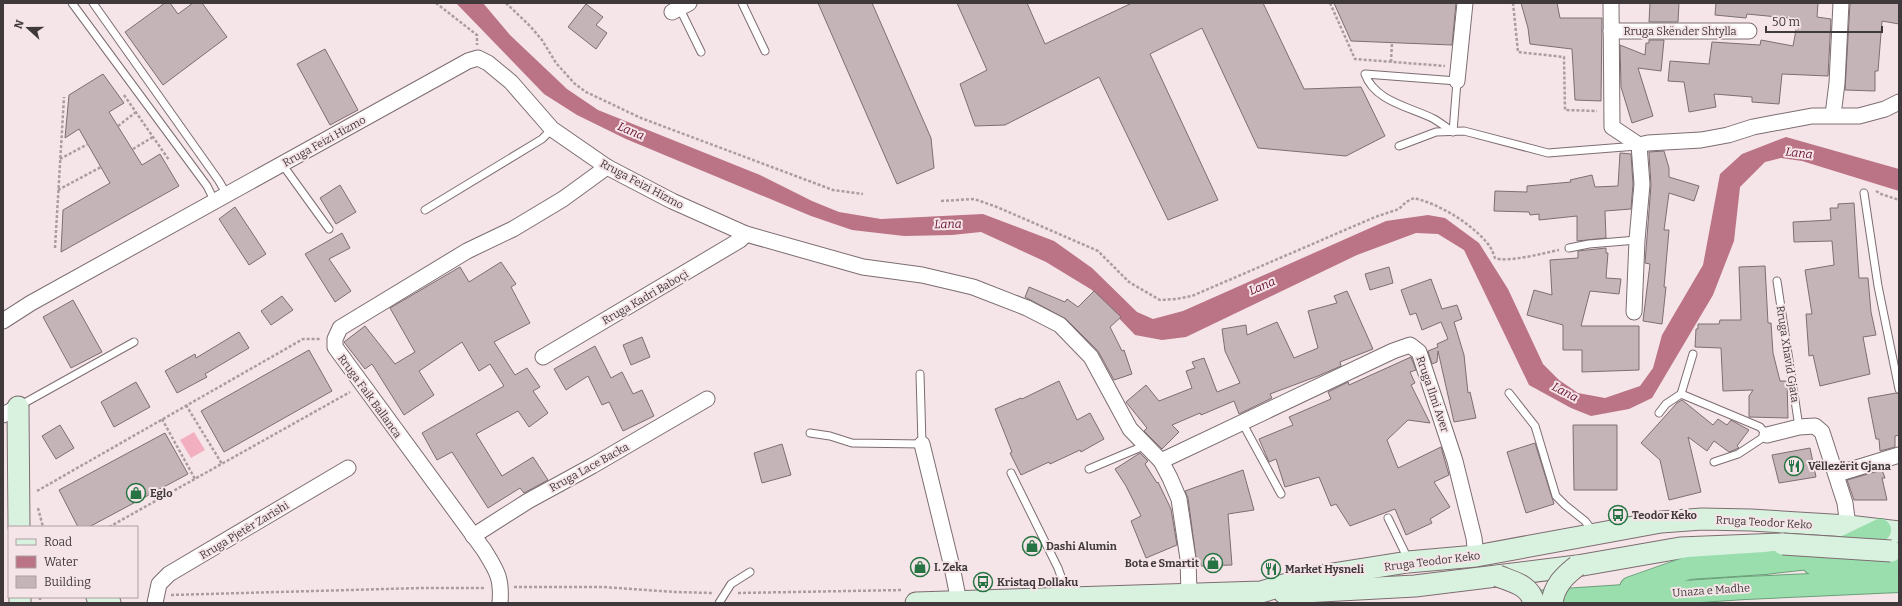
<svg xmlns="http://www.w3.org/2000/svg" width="1902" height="606" viewBox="0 0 1902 606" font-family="Bitter,serif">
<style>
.green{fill:#f2afbf}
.water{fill:#ba7486}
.building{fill:#c4b4b7;stroke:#7d6e71}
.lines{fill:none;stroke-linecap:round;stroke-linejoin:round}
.service-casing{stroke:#7c6d70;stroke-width:9}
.minor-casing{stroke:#7c6d70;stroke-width:17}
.secondary-casing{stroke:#7c6d70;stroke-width:23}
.trunk-casing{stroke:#6a9e78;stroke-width:24}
.path{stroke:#aa9da0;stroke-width:2.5;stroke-dasharray:3 2;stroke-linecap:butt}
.service{stroke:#fff;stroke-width:7}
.minor{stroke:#fff;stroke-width:15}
.secondary{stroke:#d9f2e0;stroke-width:21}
.trunk{stroke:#9adeae;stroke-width:22}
.secondary-bridge-casing{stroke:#7c6d70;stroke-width:23;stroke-linecap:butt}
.secondary-bridge{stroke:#d9f2e0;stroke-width:21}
.labels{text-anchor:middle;stroke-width:4;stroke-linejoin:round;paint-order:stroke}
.street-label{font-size:11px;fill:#40393b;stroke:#f6e5e8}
.poi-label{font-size:11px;font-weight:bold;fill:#40393b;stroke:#f6e5e8;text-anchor:start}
.water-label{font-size:12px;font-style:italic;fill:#671132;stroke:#f6e5e8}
</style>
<rect width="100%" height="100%" fill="#f6e5e8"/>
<polygon class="green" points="194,432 205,450 191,458 180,440"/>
<polygon class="water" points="456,3 483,3 510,35 567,89 598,110 760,175 812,201 839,212 881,219 983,214 1054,241 1092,268 1137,312 1153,319 1183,311 1386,221 1428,215 1445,218 1479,243 1508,289 1543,364 1559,380 1578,393 1605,398 1640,386 1653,368 1662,335 1703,265 1720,174 1742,154 1786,137 1899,169 1899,191 1802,161 1781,158 1765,162 1740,187 1734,241 1713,295 1652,398 1629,409 1591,416 1571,408 1529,385 1464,250 1438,234 1416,233 1357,255 1186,337 1162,340 1135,335 1092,290 1046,262 981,232 952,235 904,236 852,230 811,216 626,139 577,115 544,94"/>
<g class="building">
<polygon points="165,3 170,3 178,14 193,3 202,3 227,37 163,85 125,32"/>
<polygon points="818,3 872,3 931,138 934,168 897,184"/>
<polygon points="957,3 1027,3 1045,44 1132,3 1263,3 1304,89 1361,87 1385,136 1346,156 1258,148 1202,28 1150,54 1218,200 1168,220 1099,77 1005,125 975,126 960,84 987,70"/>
<polygon points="1334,3 1456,3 1452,45 1351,41"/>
<polygon points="1521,3 1557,3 1560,18 1602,18 1601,101 1575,100 1572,49 1530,44 1528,28"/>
<polygon points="1650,3 1679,3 1678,22 1649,22"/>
<polygon points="1716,3 1818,3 1817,17 1831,19 1828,76 1782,74 1779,104 1752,102 1752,97 1714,94 1716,107 1689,112 1684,82 1668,81 1670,61 1709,64 1712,42 1760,45 1761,40 1793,46 1798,19 1747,14 1746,18 1715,15"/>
<polygon points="1850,3 1899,3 1899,24 1882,21 1878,71 1875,71 1875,91 1845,90"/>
<polygon points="586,4 603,17 596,25 607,33 596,49 568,27"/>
<polygon points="1649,40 1664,40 1661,71 1638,68 1653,116 1632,123 1621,87 1620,45 1645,55 1646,43 1649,43"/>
<polygon points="325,49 358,110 330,125 297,64"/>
<polygon points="103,74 124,103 109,112 142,165 160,154 179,186 61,252 63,210 110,183 79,129 65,138 69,95"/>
<polygon points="1664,151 1669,168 1669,177 1699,186 1694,201 1669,193 1664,230 1669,230 1664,287 1666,287 1662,324 1643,321 1650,264 1645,263 1651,185 1649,154 1649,152"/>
<polygon points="1620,153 1631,154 1633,184 1631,209 1605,211 1606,238 1577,241 1577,216 1539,220 1539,214 1530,215 1529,212 1494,211 1495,191 1527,192 1527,186 1571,182 1570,180 1592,175 1595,187 1618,186"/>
<polygon points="340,185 356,212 336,224 320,198"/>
<polygon points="1854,203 1859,278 1868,278 1871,312 1876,335 1863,337 1870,374 1820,386 1813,355 1809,356 1806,314 1812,314 1805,270 1834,265 1832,241 1794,242 1793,222 1831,220 1830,208 1838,208 1838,204"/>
<polygon points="235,207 266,254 249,265 219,219"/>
<polygon points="342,233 350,248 329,259 351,291 335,302 305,254"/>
<polygon points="1606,248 1606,253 1608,253 1606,278 1621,279 1619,294 1590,291 1581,326 1639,326 1639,370 1582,372 1582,350 1563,350 1563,325 1527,315 1534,290 1552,295 1550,260 1578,258 1578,251"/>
<polygon points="501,262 516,284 511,287 530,323 494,342 515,375 527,368 540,387 533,391 548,413 529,427 518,411 476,434 502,476 533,457 548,480 524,493 520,488 488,508 452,452 437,460 422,433 504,386 490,364 479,371 462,342 419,371 434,395 404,415 372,364 365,369 344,342 365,326 395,364 415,352 390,308 460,267 469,282"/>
<polygon points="1765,266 1768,323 1771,323 1773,353 1780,381 1787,381 1788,418 1749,417 1749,396 1753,390 1723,391 1721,348 1695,347 1696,329 1698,329 1698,324 1719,324 1720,320 1741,320 1739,267"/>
<polygon points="1389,267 1393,283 1370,290 1365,274"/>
<polygon points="1431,279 1442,309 1457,305 1462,319 1454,322 1464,355 1468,393 1470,392 1476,418 1454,422 1438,351 1437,362 1432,364 1428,351 1438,347 1437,344 1448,339 1441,322 1422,330 1416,313 1410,315 1401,290"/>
<polygon points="1029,287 1065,302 1067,299 1078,307 1094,291 1121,317 1110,327 1122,351 1124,350 1132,374 1114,380 1098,351 1066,319 1025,297"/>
<polygon points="1347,291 1373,349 1340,362 1341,366 1318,376 1270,394 1272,398 1239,414 1234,401 1201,415 1200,413 1172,425 1179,432 1162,449 1144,431 1147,428 1126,402 1146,385 1159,401 1192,388 1186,371 1195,368 1192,362 1204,358 1217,392 1240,383 1225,351 1222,329 1246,325 1247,335 1277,322 1294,358 1318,348 1308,311 1337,303 1334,296"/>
<polygon points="282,296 293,310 271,325 261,311"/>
<polygon points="73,300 102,352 71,368 43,317"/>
<polygon points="239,332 249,348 205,374 207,377 177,393 165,371 195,354 196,358"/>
<polygon points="642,337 650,357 631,365 623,345"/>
<polygon points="595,346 611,378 622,372 633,394 642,390 654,416 623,431 609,402 602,405 588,376 566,390 554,369"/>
<polygon points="309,350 332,391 224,452 201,411"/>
<polygon points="1411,357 1416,370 1410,372 1415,383 1411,385 1430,423 1408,420 1387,440 1398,468 1441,447 1449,475 1434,482 1450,507 1430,519 1432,523 1406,535 1395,509 1350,526 1336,504 1331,506 1319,477 1285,487 1276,459 1269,462 1259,439 1293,425 1289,417 1331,399 1328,392 1348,382 1349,385"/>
<polygon points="1059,381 1077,420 1090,413 1104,439 1081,452 1080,450 1050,464 1049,462 1021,475 1010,453 1012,452 995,409 1021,398 1022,399"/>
<polygon points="136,382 150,407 114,427 101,402"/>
<polygon points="1896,393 1899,394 1899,435 1895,436 1895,447 1880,451 1879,439 1876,439 1868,398"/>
<polygon points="1682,400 1713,425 1718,419 1727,425 1731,420 1749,430 1737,446 1739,448 1729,452 1714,441 1707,451 1688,437 1701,492 1669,500 1660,460 1641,443 1677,403"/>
<polygon points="60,425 74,448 56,459 42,436"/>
<polygon points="1573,425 1617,425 1617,490 1574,490"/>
<polygon points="165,433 188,474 89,527 78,527 59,490"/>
<polygon points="1535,443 1554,504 1526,513 1507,452"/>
<polygon points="782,444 791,475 762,483 754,453"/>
<polygon points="1810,448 1816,477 1779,483 1772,455"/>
<polygon points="1140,453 1148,461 1145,464 1157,483 1158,482 1171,509 1177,545 1146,558 1131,521 1141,516 1126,486 1115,469"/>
<polygon points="1243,470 1254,510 1228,514 1232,565 1197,566 1188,498 1185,491"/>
<polygon points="1882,470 1885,478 1882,478 1887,500 1854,500 1847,480"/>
</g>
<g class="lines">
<g class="service-casing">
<g id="service">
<polyline points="72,3 207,186 215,202"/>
<polyline points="93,3 219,181 227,195"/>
<polyline points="742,3 765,51"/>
<polyline points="680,9 701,52"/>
<path d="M 1365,74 L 1457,81 L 1453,132 C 1447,128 1441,123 1434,119 C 1411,107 1375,102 1365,74 Z"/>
<polyline points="1399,146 1436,132 1464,131 1548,153 1637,146"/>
<polyline points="282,164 329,229"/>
<polyline points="1864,193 1878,286 1899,389"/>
<polyline points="425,210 542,139 552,129"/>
<polyline points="1569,248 1589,244 1637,240"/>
<polyline points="1777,281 1799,427"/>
<polyline points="1509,393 1535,426 1556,496 1565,505 1585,521 1593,531"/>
<polyline points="1681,394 1760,427 1767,435 1738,454 1714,462"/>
<polyline points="19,406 134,342"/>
<polyline points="1659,413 1666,404 1681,394 1693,354"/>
<polyline points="1243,424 1281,494"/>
<polyline points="810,433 830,436 852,443 922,444 920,374"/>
<polyline points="1089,469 1146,445"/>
<polyline points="1011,473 1058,568 1068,596"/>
<polyline points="1388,518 1408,559"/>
<polyline points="719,603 731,584 750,572"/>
</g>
</g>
<g class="minor-casing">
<g id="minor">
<polyline points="1611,3 1612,127 1639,145"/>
<polyline points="672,12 689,3"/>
<polyline points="1611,31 1749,31"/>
<polyline points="1457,81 1465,3"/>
<polyline points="1833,115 1837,83 1841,3"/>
<polyline points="1639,145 1648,143 1701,140 1728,135 1753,127 1812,116 1859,116 1885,109 1899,102"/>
<polyline points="1634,312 1637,240 1642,184 1639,145"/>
<polyline points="3,321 31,303 468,61 478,58 488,63 511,82 552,129 607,167 672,201 746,234 863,267 922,275 973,287 1027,308 1060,325 1091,357 1130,429 1161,461 1170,478 1179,499 1188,559 1189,593"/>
<polyline points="543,357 740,240 746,234"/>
<polyline points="3,415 18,407"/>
<polyline points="1767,435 1799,427 1815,426 1822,432 1845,503 1848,526"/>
<polyline points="922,444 952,567 959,602"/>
<polyline points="1161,461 1393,351 1410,345 1419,352 1455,461 1474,538 1476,556"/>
<polyline points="1837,474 1899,455"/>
<polyline points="473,536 528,501 592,466 707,399"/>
<polyline points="155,603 159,584 169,574 348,468"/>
<path d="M 500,603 C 502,578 497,571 484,550 L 335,347 L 335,339 L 340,328 L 467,251 L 513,229 L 563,199 L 607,167"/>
</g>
</g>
<g class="secondary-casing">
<g id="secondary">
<polyline points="18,407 19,527"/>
<polyline points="1284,593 1415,586 1577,566 1680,548 1783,544"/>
<polyline points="20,597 20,603"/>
<polyline points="97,597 110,603"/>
<polyline points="916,603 1261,592 1307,578 1408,562 1476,556 1661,522 1702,519 1751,520 1848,526 1899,532"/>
</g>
</g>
<g class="trunk-casing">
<g id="trunk">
<polyline points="1814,564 1899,563"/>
<polyline points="1631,588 1688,568 1765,563 1826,556 1880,530"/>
<polyline points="1534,602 1745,588 1899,581"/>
</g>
</g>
<g class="path">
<polyline points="436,3 477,35 477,45"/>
<polyline points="506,3 530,26 542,40 556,63 575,84 586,92 641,118 833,190 863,194"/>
<polyline points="1330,3 1355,59 1445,66"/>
<polyline points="1513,3 1518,52 1564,57 1565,110 1597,111"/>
<polyline points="1391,62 1392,43"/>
<polyline points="124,95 169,160"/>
<polyline points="118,126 136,112"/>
<polyline points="133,149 153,137"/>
<polyline points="60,159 88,144"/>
<polyline points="58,190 101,167"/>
<polyline points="1876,191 1881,194 1899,200"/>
<path d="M 941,201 L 974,199 L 997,207 L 1098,251 L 1129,282 L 1160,300 L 1176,299 L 1192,296 L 1375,217 L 1399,209 L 1406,202 L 1414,198 C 1439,204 1471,223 1488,244 C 1491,247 1493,253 1495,258 C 1507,263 1544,253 1559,250"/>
<polyline points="55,248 64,97"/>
<polyline points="186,405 222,464"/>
<polyline points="162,419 195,479"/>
<polyline points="37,491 303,339 321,339"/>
<polyline points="38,508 43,527"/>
<polyline points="109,527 350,392"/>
<polyline points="514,587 603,587 675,592 713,593"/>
<polyline points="738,593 903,590"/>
<polyline points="171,595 421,588 485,588"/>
<polyline points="40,597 40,603"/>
</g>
<use href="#service" class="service"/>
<use href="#minor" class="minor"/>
<use href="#secondary" class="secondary"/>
<use href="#trunk" class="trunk"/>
<g class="secondary-bridge-casing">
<g id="secondary-bridge">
<polyline points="1783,544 1891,551"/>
<path d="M 1498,576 C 1513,582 1530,585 1534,603"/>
<path d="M 1552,603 C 1554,586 1564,576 1577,566"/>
</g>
</g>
<use href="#secondary-bridge" class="secondary-bridge"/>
</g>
<defs>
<g id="restaurant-ring" transform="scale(1)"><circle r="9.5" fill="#f6e5e8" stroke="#267443" stroke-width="1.5"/><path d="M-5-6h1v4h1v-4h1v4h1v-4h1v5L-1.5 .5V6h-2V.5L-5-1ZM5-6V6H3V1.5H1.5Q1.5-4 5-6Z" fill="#267443"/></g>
<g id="shop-ring" transform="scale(1)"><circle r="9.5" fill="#f6e5e8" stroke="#267443" stroke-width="1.5"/><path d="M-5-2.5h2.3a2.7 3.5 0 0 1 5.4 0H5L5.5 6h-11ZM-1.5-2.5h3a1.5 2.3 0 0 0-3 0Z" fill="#267443"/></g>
<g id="bus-ring" transform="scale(1)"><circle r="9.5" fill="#f6e5e8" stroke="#267443" stroke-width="1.5"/><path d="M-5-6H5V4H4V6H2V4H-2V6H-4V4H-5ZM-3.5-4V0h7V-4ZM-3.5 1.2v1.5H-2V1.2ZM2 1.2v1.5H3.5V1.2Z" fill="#267443"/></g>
</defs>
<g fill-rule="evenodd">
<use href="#restaurant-ring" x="1794" y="466"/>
<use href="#shop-ring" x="136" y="493"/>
<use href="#bus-ring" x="1618" y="515"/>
<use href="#shop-ring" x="1032" y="546"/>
<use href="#shop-ring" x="1213" y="563"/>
<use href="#shop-ring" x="920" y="567"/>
<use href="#restaurant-ring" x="1271" y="569"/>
<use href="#bus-ring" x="983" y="582"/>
</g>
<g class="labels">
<g class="street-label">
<text x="1680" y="35">Rruga Skënder Shtylla</text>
<text transform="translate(324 141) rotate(-29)" y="4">Rruga Feizi Hizmo</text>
<text transform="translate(642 184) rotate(28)" y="4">Rruga Feizi Hizmo</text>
<text transform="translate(645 297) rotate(-30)" y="4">Rruga Kadri Baboçi</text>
<text transform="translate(1788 354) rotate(81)" y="4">Rruga Xhavid Gjata</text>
<text transform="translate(1433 394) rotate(71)" y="4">Rruga Ilmi Aver</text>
<text transform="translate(370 396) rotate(54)" y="4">Rruga Faik Ballanca</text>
<text transform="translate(589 467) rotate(-29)" y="4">Rruga Lace Backa</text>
<text transform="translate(1764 522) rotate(3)" y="4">Rruga Teodor Keko</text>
<text transform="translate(244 530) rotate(-31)" y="4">Rruga Pjetër Zarishi</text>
<text transform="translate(1432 561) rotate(-7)" y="4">Rruga Teodor Keko</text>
<text transform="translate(1711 590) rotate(-4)" y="4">Unaza e Madhe</text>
</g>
<g class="poi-label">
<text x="1808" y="470">Vëllezërit Gjana</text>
<text x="150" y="497">Eglo</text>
<text x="1632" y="519">Teodor Keko</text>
<text x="1046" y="550">Dashi Alumin</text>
<text x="1199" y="567" text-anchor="end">Bota e Smartit</text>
<text x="934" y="571">I. Zeka</text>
<text x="1285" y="573">Market Hysneli</text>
<text x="997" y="586">Kristaq Dollaku</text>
</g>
<g class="water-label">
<text transform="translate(631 131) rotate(23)" y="4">Lana</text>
<text transform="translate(1799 153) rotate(6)" y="4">Lana</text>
<text transform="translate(948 224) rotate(-1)" y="4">Lana</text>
<text transform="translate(1262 286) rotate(-23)" y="4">Lana</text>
<text transform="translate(1565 392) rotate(27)" y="4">Lana</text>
</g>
</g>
<rect width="1902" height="606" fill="none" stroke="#40393b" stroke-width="8"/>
<rect x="8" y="526" width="130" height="72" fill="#f6e5e8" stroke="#ada0a3"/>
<rect x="16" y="539" width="20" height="6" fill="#d9f2e0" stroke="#ada0a3"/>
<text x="44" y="546" font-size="12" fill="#40393b">Road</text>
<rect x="16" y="556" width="20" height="12" fill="#ba7486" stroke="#ada0a3"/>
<text x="44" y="566" font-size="12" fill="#40393b">Water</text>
<rect x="16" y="576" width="20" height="12" fill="#c4b4b7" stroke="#ada0a3"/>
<text x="44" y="586" font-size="12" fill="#40393b">Building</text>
<g transform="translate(28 28) rotate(291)" stroke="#f6e5e8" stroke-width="3" paint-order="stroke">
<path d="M0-3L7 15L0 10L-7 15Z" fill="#40393b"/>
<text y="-6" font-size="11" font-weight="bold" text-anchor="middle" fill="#40393b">N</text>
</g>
<path d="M1766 26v6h116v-6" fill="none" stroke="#40393b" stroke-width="2"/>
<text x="1772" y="26" font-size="12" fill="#40393b" stroke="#f6e5e8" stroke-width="3" paint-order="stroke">50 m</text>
</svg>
